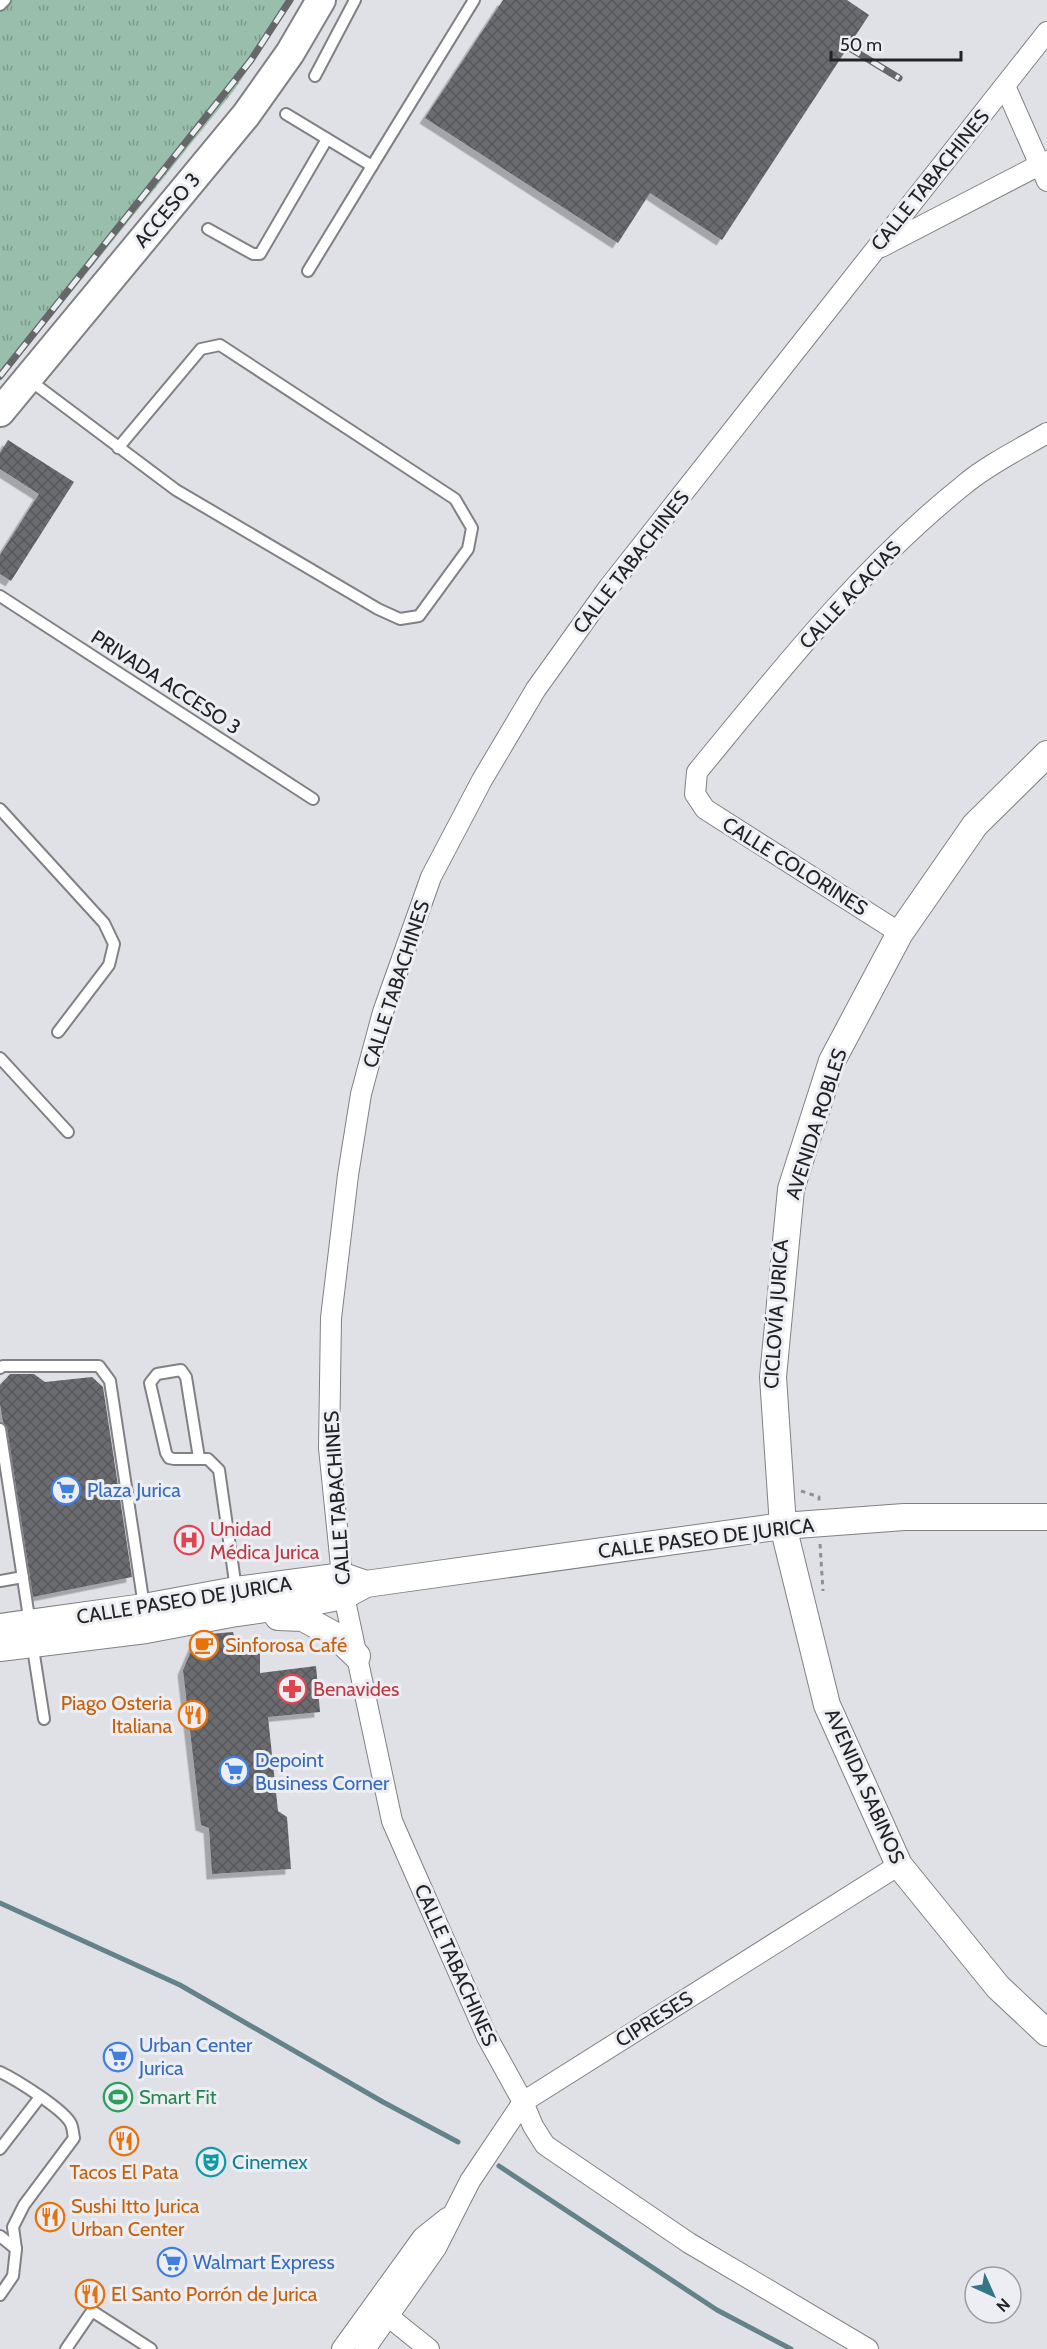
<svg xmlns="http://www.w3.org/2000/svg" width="1047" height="2349" viewBox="0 0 1047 2349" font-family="Cabin,sans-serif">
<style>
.grass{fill:url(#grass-tufts)}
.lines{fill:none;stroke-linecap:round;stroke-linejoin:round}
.stream{stroke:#63828a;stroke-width:5}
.building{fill:url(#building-cross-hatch);filter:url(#shadow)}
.service-casing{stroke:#808185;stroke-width:14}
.minor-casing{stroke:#808185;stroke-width:22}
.tertiary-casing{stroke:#808185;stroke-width:28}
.secondary-casing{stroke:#808185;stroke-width:32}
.path{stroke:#8f9094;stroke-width:3;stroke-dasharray:4.5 4.5;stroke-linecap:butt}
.service{stroke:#fff;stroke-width:10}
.minor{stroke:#fff;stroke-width:20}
.tertiary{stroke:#fff;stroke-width:26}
.secondary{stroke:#fff;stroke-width:28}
.rail-casing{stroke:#67676a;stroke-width:7}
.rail{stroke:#edeef3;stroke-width:4.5;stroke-dasharray:14;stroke-linecap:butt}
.labels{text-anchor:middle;stroke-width:6;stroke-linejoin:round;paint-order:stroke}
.street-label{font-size:20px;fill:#232325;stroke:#edeef3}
.shop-label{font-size:20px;fill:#366cbe;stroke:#edeef3;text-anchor:start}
.health-label{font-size:20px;fill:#be3a42;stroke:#edeef3;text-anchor:start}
.food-label{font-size:20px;fill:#c56008;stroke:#edeef3;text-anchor:start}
.leisure-label{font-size:20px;fill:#27864d;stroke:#edeef3;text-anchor:start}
.culture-label{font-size:20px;fill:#0d838f;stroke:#edeef3;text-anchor:start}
</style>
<defs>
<pattern id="grass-tufts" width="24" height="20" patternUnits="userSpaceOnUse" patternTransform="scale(1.5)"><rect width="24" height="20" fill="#99beab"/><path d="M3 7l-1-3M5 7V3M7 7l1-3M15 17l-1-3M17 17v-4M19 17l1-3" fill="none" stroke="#7c9a8b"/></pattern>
<pattern id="building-cross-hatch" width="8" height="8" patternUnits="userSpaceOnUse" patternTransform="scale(1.5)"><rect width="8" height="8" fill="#6b6c70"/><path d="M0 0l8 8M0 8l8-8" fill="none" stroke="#58585c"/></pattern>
<filter id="shadow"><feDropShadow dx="-5.5" dy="5.5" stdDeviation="0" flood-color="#0004"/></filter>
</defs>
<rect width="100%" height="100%" fill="#e0e1e6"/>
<polygon class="grass" points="0,0 294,0 235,89 0,381"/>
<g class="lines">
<g class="stream">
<polyline points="0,1903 180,1985 383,2102 458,2142"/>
<polyline points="499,2166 717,2310 791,2349"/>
</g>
</g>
<g class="building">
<polygon points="503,0 847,0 869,15 722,240 650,193 618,243 425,118"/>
<polygon points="8,440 74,482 11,581 0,574 0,555 39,494 0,469 0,453"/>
<polygon points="10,1374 34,1374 45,1382 92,1377 103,1387 132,1577 33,1597 7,1428 3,1422 0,1404 0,1385"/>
<polygon points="233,1632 238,1648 260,1649 260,1673 316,1666 320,1712 268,1717 278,1811 287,1817 291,1869 212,1874 209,1828 201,1825 183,1670 198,1635"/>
</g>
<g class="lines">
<g class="service-casing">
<g id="service">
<polyline points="0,5 5,0"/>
<polyline points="315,76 355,0"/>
<polyline points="286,114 372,166 474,0"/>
<polyline points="208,229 253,254 260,254 327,139"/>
<polyline points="308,271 372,166"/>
<polyline points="28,379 176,490 378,609 400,619 419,616 468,549 472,528 455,499 220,345 201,349 118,448"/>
<polyline points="0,596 313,799"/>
<polyline points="0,809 104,923 114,944 109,965 58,1032"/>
<polyline points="0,1058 68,1132"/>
<polyline points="0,1368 3,1366 99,1366 110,1381 144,1606"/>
<polyline points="0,1429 30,1624"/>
<polyline points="199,1458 186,1377 181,1370 157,1374 150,1383 166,1453 169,1458 174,1459 208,1459 219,1470 236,1589"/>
<polyline points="0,1581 23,1577"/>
<polyline points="32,1642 44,1719"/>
<path d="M 0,2072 C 15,2079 65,2110 71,2124 C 73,2128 73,2134 74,2138 L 24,2205 L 13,2227 L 16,2249 L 13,2276 L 0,2295"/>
<polyline points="0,2149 40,2097"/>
<polyline points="0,2236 16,2249"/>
<polyline points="66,2349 92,2311 151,2349"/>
</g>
</g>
<g class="minor-casing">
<g id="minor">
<polyline points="1005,86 1047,181"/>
<polyline points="881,247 1047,161"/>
<path d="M 900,933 L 705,809 L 695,794 L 697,772 C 781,670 862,566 965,484 C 989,464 1020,449 1047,433"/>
<polyline points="379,2309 429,2349"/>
<polyline points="342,2349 423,2237 447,2218"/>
<polyline points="365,2349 436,2248 470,2181 523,2102 899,1865"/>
<polyline points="868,2349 689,2243 545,2145 533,2126 523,2102 487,2037 392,1821 344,1596 329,1448 331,1318 348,1175 361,1094 383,1012 431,877 482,780 536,689 609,587 1047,32"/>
</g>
</g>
<g class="tertiary-casing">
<g id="tertiary">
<polyline points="1047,754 975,825 900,933 832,1061 791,1189 773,1377 783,1526 827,1705 899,1865 998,1987 1047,2033"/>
<polyline points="278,1617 303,1618 336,1636 357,1656"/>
<polyline points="0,1627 144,1607 236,1590 343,1576 366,1584"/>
<polyline points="0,1648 146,1630 231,1614 307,1603 344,1596 366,1584 783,1526 904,1517 1047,1517"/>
</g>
</g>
<g class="secondary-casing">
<polyline id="secondary" points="0,412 246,115 290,53 321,0"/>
</g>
<g class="path">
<polyline points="801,1491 819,1497 819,1501"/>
<polyline points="820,1544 823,1591"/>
</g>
<use href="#service" class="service"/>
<use href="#minor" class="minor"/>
<use href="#tertiary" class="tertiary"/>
<use href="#secondary" class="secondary"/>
<g class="rail-casing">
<g id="rail">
<polyline points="848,47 899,78"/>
<polyline points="0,376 251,60 290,0"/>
</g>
</g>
<use href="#rail" class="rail"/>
</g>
<defs>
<g id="supermarket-ring" transform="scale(1.5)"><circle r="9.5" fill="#edeef3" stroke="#3f7fe0" stroke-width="1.5"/><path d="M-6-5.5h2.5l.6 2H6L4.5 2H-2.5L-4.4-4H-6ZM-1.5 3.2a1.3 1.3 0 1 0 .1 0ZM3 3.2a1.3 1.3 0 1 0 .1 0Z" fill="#3f7fe0"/></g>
<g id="hospital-ring" transform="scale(1.5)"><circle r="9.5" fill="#edeef3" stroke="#e0444e" stroke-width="1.5"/><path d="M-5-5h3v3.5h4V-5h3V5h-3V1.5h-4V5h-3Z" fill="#e0444e"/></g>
<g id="cafe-ring" transform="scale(1.5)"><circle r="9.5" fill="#edeef3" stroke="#e8710a" stroke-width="1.5"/><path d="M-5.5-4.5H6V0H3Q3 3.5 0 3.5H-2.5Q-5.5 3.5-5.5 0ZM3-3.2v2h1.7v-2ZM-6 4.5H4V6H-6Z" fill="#e8710a"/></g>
<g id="pharmacy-ring" transform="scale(1.5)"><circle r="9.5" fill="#edeef3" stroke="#e0444e" stroke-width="1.5"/><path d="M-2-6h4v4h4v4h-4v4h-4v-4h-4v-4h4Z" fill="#e0444e"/></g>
<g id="restaurant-ring" transform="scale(1.5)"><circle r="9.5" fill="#edeef3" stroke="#e8710a" stroke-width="1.5"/><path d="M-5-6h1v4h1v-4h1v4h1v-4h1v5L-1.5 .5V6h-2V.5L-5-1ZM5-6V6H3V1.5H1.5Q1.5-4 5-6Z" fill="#e8710a"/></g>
<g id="stadium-ring" transform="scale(1.5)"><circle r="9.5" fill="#edeef3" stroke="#2e9e5b" stroke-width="1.5"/><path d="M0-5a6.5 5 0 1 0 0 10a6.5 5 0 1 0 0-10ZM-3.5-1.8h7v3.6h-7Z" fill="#2e9e5b"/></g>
<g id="theatre-ring" transform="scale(1.5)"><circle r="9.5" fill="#edeef3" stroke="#0f9aa8" stroke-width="1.5"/><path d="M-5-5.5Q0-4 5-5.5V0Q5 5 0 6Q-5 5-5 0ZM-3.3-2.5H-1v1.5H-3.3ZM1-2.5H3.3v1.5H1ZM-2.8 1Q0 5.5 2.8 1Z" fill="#0f9aa8"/></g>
</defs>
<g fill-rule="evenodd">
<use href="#supermarket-ring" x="66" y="1490"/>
<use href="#hospital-ring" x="189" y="1540"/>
<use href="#cafe-ring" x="204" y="1645"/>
<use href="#pharmacy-ring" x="292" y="1689"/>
<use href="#restaurant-ring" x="193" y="1715"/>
<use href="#supermarket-ring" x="234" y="1771"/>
<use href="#supermarket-ring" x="118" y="2057"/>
<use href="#stadium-ring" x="118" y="2097"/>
<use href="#restaurant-ring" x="124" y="2141"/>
<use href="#theatre-ring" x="211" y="2162"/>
<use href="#restaurant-ring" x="50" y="2217"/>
<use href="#supermarket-ring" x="172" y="2262"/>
<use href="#restaurant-ring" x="90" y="2294"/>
</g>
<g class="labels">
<g class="street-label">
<text transform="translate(930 180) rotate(-51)" y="7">CALLE TABACHINES</text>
<text transform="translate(167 210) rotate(-50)" y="7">ACCESO 3</text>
<text transform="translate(631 562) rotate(-52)" y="7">CALLE TABACHINES</text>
<text transform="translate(850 595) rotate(-47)" y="7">CALLE ACACIAS</text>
<text transform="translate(166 682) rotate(33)" y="7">PRIVADA ACCESO 3</text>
<text transform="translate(795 866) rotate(32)" y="7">CALLE COLORINES</text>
<text transform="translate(396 984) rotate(-72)" y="7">CALLE TABACHINES</text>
<text transform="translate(816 1124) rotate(-72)" y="7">AVENIDA ROBLES</text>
<text transform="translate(776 1314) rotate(-86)" y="7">CICLOVÍA JURICA</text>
<text transform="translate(337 1498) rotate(-94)" y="7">CALLE TABACHINES</text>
<text transform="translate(706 1538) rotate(-7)" y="7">CALLE PASEO DE JURICA</text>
<text transform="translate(184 1600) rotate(-9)" y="7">CALLE PASEO DE JURICA</text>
<text transform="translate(865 1786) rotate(66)" y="7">AVENIDA SABINOS</text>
<text transform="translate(456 1965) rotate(66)" y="7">CALLE TABACHINES</text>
<text transform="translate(654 2019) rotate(-32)" y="7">CIPRESES</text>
</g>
<g class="shop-label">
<text x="87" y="1497">Plaza Jurica</text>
<text x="255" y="1767">Depoint<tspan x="255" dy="23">Business Corner</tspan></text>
<text x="139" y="2052">Urban Center<tspan x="139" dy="23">Jurica</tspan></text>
<text x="193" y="2269">Walmart Express</text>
</g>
<g class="health-label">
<text x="210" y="1536">Unidad<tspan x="210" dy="23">Médica Jurica</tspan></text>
<text x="313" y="1696">Benavides</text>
</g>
<g class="food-label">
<text x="225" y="1652">Sinforosa Café</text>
<text x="172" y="1710" text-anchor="end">Piago Osteria<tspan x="172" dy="23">Italiana</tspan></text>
<text x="124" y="2179" text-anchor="middle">Tacos El Pata</text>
<text x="71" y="2213">Sushi Itto Jurica<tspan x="71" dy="23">Urban Center</tspan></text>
<text x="111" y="2301">El Santo Porrón de Jurica</text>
</g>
<g class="leisure-label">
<text x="139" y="2104">Smart Fit</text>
</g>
<g class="culture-label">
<text x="232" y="2169">Cinemex</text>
</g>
</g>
<g transform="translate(993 2295) rotate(135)"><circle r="28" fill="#edeef3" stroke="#9c9da1" stroke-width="1.5"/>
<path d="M0-4.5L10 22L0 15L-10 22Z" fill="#337786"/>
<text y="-9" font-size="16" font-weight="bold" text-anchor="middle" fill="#232325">N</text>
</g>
<path d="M831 51v9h130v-9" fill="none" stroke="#232325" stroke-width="3"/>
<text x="840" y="51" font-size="18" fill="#232325" stroke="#edeef3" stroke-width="4.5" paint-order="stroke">50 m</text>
</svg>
